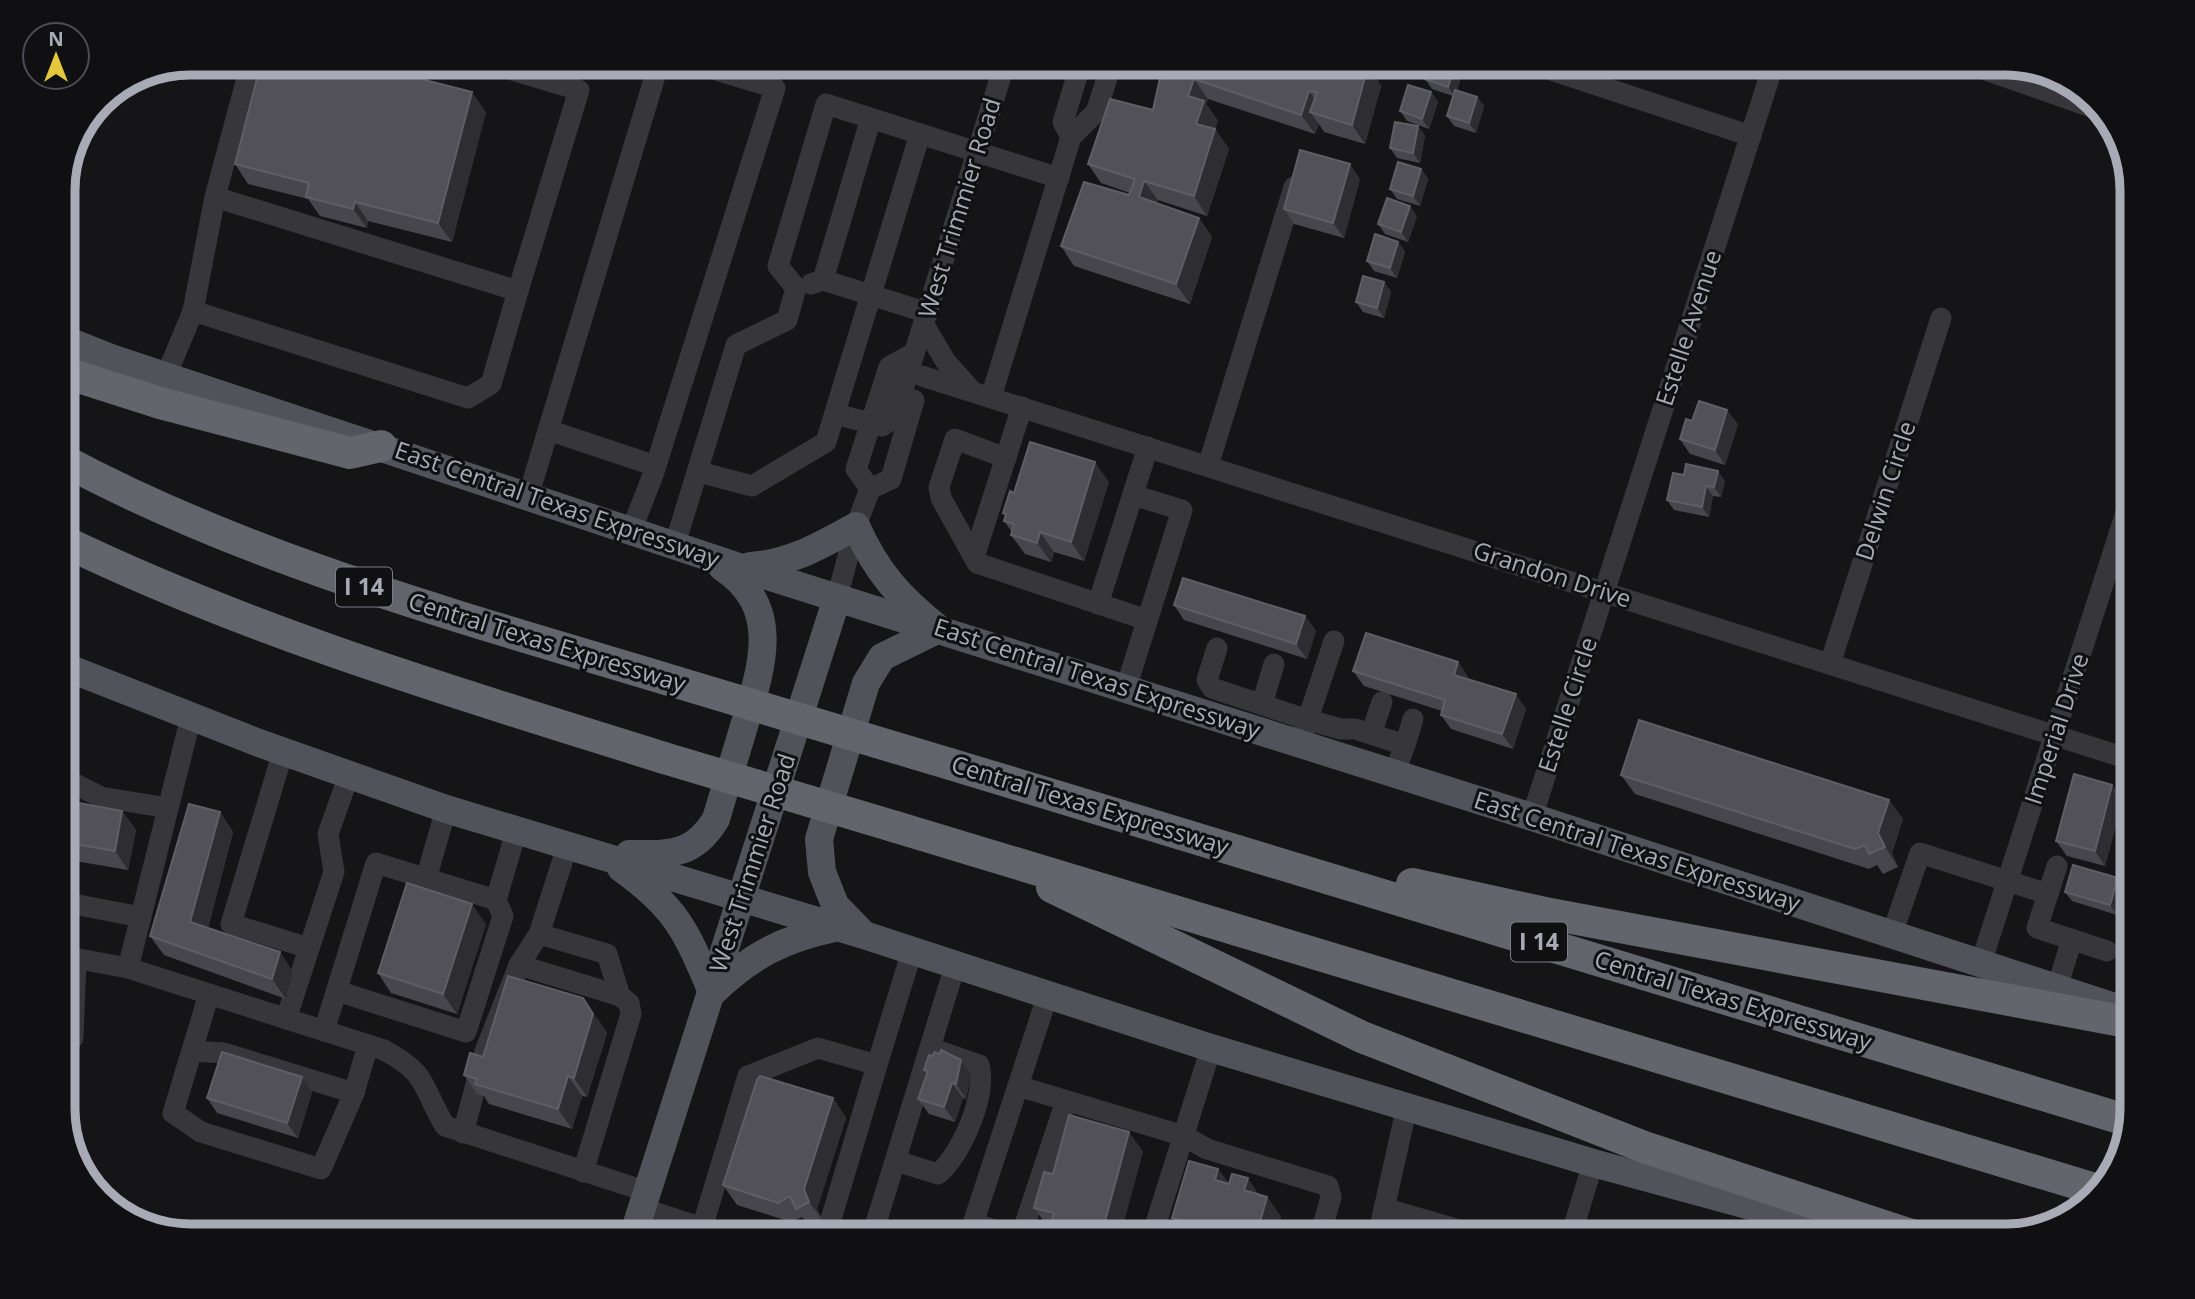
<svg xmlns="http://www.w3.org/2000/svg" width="2195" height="1299" viewBox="0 0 2195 1299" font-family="'Open Sans',sans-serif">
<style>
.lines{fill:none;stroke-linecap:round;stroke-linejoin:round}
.stream{stroke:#2c313a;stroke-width:5}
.minor{stroke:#36363b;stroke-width:21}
.major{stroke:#52535a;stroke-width:28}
.highway{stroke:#63646c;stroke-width:32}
.highway-bridge{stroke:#63646c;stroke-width:32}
.wall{fill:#46464c}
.shaded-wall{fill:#2e2e32}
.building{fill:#515157;stroke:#5e5f66;stroke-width:2}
.labels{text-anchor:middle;stroke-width:6;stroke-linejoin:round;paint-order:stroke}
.shield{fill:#101012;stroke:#7a7c85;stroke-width:2}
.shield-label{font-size:23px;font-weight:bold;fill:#a8aab6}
.street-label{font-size:24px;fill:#a8aab6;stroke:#101012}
.rim{fill:none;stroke:#a8aab6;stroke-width:9}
</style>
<rect width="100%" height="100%" fill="#151517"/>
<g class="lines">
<polyline class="stream" points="118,1211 205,1236"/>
<g class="minor">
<polyline points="1530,63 1751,136"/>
<polyline points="1966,63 2100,110"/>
<polyline points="1071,137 1063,122 1081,63"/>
<polyline points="215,197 518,291 579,90 489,63"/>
<polyline points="823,280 871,118"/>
<polyline points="811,284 823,280 928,313"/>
<polyline points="796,288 778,266 826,104 1059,178"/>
<polyline points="193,311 468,398 491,384 518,291"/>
<polyline points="924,325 946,362 971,390"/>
<polyline points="166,376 193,311 215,197 251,63"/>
<polyline points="922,376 2132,760"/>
<polyline points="991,397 1071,137 1096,112 1112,63"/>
<polyline points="835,414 882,426 894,418 1005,63"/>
<polyline points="548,430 656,466"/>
<polyline points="1006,458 955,439 939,487 941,498 977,563 1147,620"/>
<polyline points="1208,466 1294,187"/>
<polyline points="699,472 752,486 826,442 920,134"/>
<polyline points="870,489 856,469 889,367 914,353"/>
<polyline points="528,497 659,63"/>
<polyline points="631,531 653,475 775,88 693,63"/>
<polyline points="675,544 736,345 787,320 796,288"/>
<polyline points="974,557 1022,407"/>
<polyline points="837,598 856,526 870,489 891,479 914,400"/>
<polyline points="1098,604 1148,447"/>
<polyline points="1217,648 1207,680 1212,688 1308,720 1341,729 1355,729 1405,745 1394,774"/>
<polyline points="1830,664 1941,318"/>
<polyline points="1126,688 1182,510 1133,495"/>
<polyline points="1262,704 1274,664"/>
<polyline points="1304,731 1334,641"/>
<polyline points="1371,734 1382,702"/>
<polyline points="1405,745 1413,719"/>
<polyline points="283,752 231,924 309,948"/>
<polyline points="63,778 101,797 168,808"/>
<polyline points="1532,817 1774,63"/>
<polyline points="2057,866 2037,928 2107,951"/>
<polyline points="426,879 446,809"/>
<polyline points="63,902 141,917"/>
<polyline points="539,934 607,954 620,996"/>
<polyline points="1892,934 1920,853 2048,894"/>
<path d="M 63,956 L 128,968 L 384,1050 C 429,1074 421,1086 445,1126 L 648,1192"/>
<polyline points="1981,963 2132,494"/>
<polyline points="519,965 620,996 629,1003 631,1014 583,1172"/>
<polyline points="128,968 191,717"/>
<polyline points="2057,988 2072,939"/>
<polyline points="337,991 466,1032 503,916 496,900 517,829"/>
<polyline points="209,994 173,1113 201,1132 321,1169 354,1093 368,1045"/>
<polyline points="286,1019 334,872 328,834 349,775"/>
<polyline points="324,1031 376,863 496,900"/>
<polyline points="63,1049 73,1038 76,959"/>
<polyline points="192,1051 224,1053 354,1093"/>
<polyline points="1018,1086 1184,1136 1207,1149 1328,1186 1331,1197 1320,1236"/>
<polyline points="463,1133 485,1051 519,965 539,934 568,844"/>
<path d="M 896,1161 L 938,1174 C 962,1154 987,1095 979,1065 L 930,1048"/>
<polyline points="642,1208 726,1236"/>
<polyline points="1384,1208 1480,1236"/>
<polyline points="973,1223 1011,1236"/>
<polyline points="702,1228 748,1076 818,1048 877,1065 912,951"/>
<polyline points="826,1236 877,1065"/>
<polyline points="872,1236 955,966"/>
<polyline points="969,1236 1047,997"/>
<polyline points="1021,1236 1066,1101"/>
<polyline points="1152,1236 1211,1048"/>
<polyline points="1378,1236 1407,1106"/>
<polyline points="1571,1236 1593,1163"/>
</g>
<g class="major">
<polyline points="63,339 111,358 739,567 1532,817 2127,1011"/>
<path d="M 750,566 C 790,564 821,545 856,526 C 877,573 900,598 939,629 L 882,657 L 866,683 L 819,839 L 822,872 L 835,905 L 862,933"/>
<polyline points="63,666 259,743 446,809 864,935 1211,1048 1593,1163 1861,1236"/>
<path d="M 629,854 C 669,854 693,857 716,819 C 725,788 735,757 744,726 C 762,667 783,607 722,567"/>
<path d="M 621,868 C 677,908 686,931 712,992"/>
<path d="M 714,991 C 752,955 783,939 834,928"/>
<polyline points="633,1236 837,598"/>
</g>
<g class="highway">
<polyline points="63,372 160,403 350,453 381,446"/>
<path d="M 63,460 C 256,563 468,619 676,682"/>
<path d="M 63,541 C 256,634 460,694 664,758"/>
<polyline points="950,764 2129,1121"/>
<polyline points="896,827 2098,1190"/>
<polyline points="1412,884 1545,913 2132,1023"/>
<polyline points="1052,887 1362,1037 1644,1147 1914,1236"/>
</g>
<g class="highway-bridge">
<polyline points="676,682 950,764"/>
<polyline points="664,758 896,827"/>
</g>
</g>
<g class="wall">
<polygon points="261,63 415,63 411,77 486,112 452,242 368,221 367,228 320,216 308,199 248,184 235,164"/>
<polygon points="1154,63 1358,63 1368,66 1381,86 1365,144 1324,132 1319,124 1315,134 1208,99 1206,104 1218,121 1215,129 1229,149 1207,216 1158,200 1157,203 1199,218 1212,237 1190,304 1074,266 1061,246 1129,195 1130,193 1101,183 1088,164 1153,110 1161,72"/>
<polygon points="1430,63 1457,63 1463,71 1457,91 1477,97 1484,106 1476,133 1454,126 1447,116 1453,96 1432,89 1425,79"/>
<polygon points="1431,92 1438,102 1429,129 1407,121 1400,111"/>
<polygon points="1418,126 1425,136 1420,163 1397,158 1390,148"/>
<polygon points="1421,169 1428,179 1420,206 1397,199 1390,189"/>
<polygon points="1360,179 1344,238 1294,224 1284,209"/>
<polygon points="1417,216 1408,242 1385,234 1378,224"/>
<polygon points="1398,242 1405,252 1397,278 1374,271 1367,261"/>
<polygon points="1384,282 1391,292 1384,318 1363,312 1356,302"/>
<polygon points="1692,421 1738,424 1725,465 1690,454 1680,439"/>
<polygon points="1684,475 1725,481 1721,497 1713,496 1709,517 1674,510 1667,500"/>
<polygon points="1109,482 1084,561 1054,552 1051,562 1025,554 1011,535 1012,532 1004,521 1006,516 1003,513 1014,493"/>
<polygon points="1174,605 1305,616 1316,631 1307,659 1184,620"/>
<polygon points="1458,662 1468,677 1467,679 1526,709 1513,749 1451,729 1441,715 1442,711 1364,686 1353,671"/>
<polygon points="1621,775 1889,800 1903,819 1892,853 1898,867 1883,874 1877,865 1869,869 1635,794"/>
<polygon points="2123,799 2105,866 2067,856 2056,841"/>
<polygon points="63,800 122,811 136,830 128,870 63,859"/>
<polygon points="220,812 233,832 208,928 280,952 293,972 286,999 164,955 150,936"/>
<polygon points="2118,878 2125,888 2117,915 2072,901 2065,892"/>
<polygon points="486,924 457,1014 391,993 378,973"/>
<polygon points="597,1018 607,1033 587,1097 582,1096 572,1129 489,1104 484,1096 477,1094 464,1075 483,1057"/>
<polygon points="933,1056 971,1075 966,1099 963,1098 955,1122 929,1114 918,1099 927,1074 924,1070"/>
<polygon points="312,1092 298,1138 217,1113 207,1098"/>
<polygon points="833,1098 846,1118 817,1209 823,1221 810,1228 802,1217 791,1222 737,1205 723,1185"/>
<polygon points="1143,1151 1120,1236 1052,1236 1049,1232 1050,1228 1048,1227 1034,1208 1053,1174"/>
<polygon points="1218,1169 1229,1184 1259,1194 1281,1216 1275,1236 1185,1236 1172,1218"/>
</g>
<g class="shaded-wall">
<polygon points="396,63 415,63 407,92 393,72"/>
<polygon points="1317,63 1331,63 1329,91 1315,72"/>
<polygon points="1456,63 1457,63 1463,71 1455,97 1448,87"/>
<polygon points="1368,66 1381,86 1365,144 1352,125"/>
<polygon points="1194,79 1208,99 1206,104 1218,121 1210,143 1196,124 1188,96"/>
<polygon points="1309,91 1323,111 1310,112 1319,124 1315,134 1301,115"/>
<polygon points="472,92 486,112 452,242 438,223"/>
<polygon points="1431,92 1438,102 1429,129 1422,119"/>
<polygon points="1477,97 1484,106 1476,133 1469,123"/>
<polygon points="1418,126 1425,136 1420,163 1413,153"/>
<polygon points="1215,129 1229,149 1207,216 1194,196"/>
<polygon points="1350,164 1360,179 1344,238 1333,223"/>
<polygon points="1421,169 1428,179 1420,206 1413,196"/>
<polygon points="1144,181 1158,200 1152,216 1139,197"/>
<polygon points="355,202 368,221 367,228 353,209"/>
<polygon points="1410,206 1417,216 1408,242 1401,232"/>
<polygon points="1199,218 1212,237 1190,304 1176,284"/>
<polygon points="1398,242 1405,252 1397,278 1390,268"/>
<polygon points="1384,282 1391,292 1384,318 1377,308"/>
<polygon points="1727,410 1738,424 1725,465 1715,450"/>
<polygon points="1095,462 1109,482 1084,561 1071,542"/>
<polygon points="1718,471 1725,481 1721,497 1714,487"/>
<polygon points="1706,486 1713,496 1709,517 1702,507"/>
<polygon points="1040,532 1054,552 1051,562 1037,543"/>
<polygon points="1305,616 1316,631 1307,659 1296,644"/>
<polygon points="1458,662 1468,677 1464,690 1454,675"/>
<polygon points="1516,694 1526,709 1513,749 1502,734"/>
<polygon points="2112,785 2123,799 2105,866 2095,851"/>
<polygon points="1889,800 1903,819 1892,853 1898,867 1885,847 1878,833"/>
<polygon points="122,811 136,830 128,870 115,851"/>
<polygon points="220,812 233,832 204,942 190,922"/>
<polygon points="2118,878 2125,888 2117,915 2110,905"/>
<polygon points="472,904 486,924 457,1014 443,994"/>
<polygon points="280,952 293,972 286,999 272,979"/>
<polygon points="583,998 607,1033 587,1097 574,1078"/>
<polygon points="961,1060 971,1075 966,1099 956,1084"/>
<polygon points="568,1076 582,1096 572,1129 558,1109"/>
<polygon points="302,1077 312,1092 298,1138 287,1123"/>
<polygon points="952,1083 963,1098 955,1122 944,1107"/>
<polygon points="833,1098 846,1118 817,1209 823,1221 809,1202 804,1189"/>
<polygon points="1129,1132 1143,1151 1120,1236 1101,1236"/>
<polygon points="1218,1169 1232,1189 1215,1180"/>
<polygon points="1248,1178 1261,1198 1244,1190"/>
<polygon points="1267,1197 1281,1216 1275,1236 1256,1236"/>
</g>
<g class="building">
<polygon points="261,63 396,63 393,72 472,92 438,223 355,202 353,209 306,197 309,183 235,164"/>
<polygon points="1159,63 1317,63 1315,72 1321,73 1324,63 1358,63 1368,66 1352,125 1310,112 1317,92 1309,91 1301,115 1194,79 1188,96 1204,101 1196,124 1215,129 1194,196 1144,181 1139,197 1199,218 1176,284 1061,246 1084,182 1129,195 1135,179 1088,164 1110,99 1153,110 1163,64"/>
<polygon points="1430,63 1456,63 1448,87 1425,79"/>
<polygon points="1408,85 1431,92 1422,119 1400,111"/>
<polygon points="1455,90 1477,97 1469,123 1447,116"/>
<polygon points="1395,122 1418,126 1413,153 1390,148"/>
<polygon points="1300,150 1350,164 1333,223 1284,209"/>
<polygon points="1398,162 1421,169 1413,196 1390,189"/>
<polygon points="1387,198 1410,206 1401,232 1378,224"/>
<polygon points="1375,234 1398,242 1390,268 1367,261"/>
<polygon points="1363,276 1384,282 1377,308 1356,302"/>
<polygon points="1699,401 1727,410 1715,450 1680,439 1686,419 1692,421"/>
<polygon points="1030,442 1095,462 1071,542 1040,532 1037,543 1011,535 1014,524 1004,521 1006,514 1003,513 1010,491 1014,493"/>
<polygon points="1686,464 1718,471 1714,487 1706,486 1702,507 1667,500 1673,473 1684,475"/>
<polygon points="1183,578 1305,616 1296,644 1174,605"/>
<polygon points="1366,633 1458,662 1454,675 1516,694 1502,734 1441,715 1445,700 1353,671"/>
<polygon points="1639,720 1889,800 1878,833 1885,847 1869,854 1865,845 1855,849 1621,775"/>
<polygon points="2074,774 2112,785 2095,851 2056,841"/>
<polygon points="63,800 122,811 115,851 63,842"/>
<polygon points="189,804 220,812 190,922 280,952 272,979 150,936"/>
<polygon points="2073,865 2118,878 2110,905 2065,892"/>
<polygon points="407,883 472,904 443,994 378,973"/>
<polygon points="508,976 583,998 593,1014 574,1078 568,1076 558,1109 475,1084 477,1079 464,1075 470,1053 483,1057"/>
<polygon points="941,1050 961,1060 956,1084 952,1083 944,1107 918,1099 928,1071 924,1070 929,1055 933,1056 934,1052 940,1054"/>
<polygon points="222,1052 302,1077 287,1123 207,1098"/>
<polygon points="760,1076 833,1098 804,1189 809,1202 796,1209 790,1196 778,1203 723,1185 757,1080"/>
<polygon points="1069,1115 1129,1132 1101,1236 1063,1236 1049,1232 1054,1213 1034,1208 1044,1172 1053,1174"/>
<polygon points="1189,1161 1218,1169 1215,1180 1229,1184 1232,1174 1248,1178 1244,1190 1267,1197 1256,1236 1235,1236 1172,1218"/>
</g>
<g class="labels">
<g class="shield">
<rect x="336" y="567.5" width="56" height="39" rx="5"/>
<rect x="1511" y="922.5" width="56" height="39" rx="5"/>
</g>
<g class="shield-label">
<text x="364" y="595">I 14</text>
<text x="1539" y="950">I 14</text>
</g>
<g class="street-label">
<text transform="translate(960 208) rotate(-73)" y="8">West Trimmier Road</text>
<text transform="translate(1689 328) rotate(-72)" y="8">Estelle Avenue</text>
<text transform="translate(1886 491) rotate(-72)" y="8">Delwin Circle</text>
<text transform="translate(557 505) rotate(19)" y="8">East Central Texas Expressway</text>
<text transform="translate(1552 575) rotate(18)" y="8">Grandon Drive</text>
<text transform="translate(547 643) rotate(17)" y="8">Central Texas Expressway</text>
<text transform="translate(1097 679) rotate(18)" y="8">East Central Texas Expressway</text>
<text transform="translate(1568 705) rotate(-72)" y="8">Estelle Circle</text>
<text transform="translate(2057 729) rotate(-72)" y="8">Imperial Drive</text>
<text transform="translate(1090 806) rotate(17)" y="8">Central Texas Expressway</text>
<text transform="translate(1637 852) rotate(18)" y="8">East Central Texas Expressway</text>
<text transform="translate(753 863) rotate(-72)" y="8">West Trimmier Road</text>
<text transform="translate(1733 1001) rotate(17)" y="8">Central Texas Expressway</text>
</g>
</g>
<path d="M0 0H2195V1299H0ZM190 75H2005A115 115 0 0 1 2120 190V1109A115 115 0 0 1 2005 1224H190A115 115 0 0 1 75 1109V190A115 115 0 0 1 190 75Z" fill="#101012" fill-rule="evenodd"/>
<path class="rim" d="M190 75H2005A115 115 0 0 1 2120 190V1109A115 115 0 0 1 2005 1224H190A115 115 0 0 1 75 1109V190A115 115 0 0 1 190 75Z"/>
<g transform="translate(56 56)"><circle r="33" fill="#101012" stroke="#4d4e54" stroke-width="2"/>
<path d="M0-5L12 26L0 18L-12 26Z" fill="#e5c73e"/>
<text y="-10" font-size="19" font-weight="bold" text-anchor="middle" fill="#a8aab6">N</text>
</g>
</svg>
